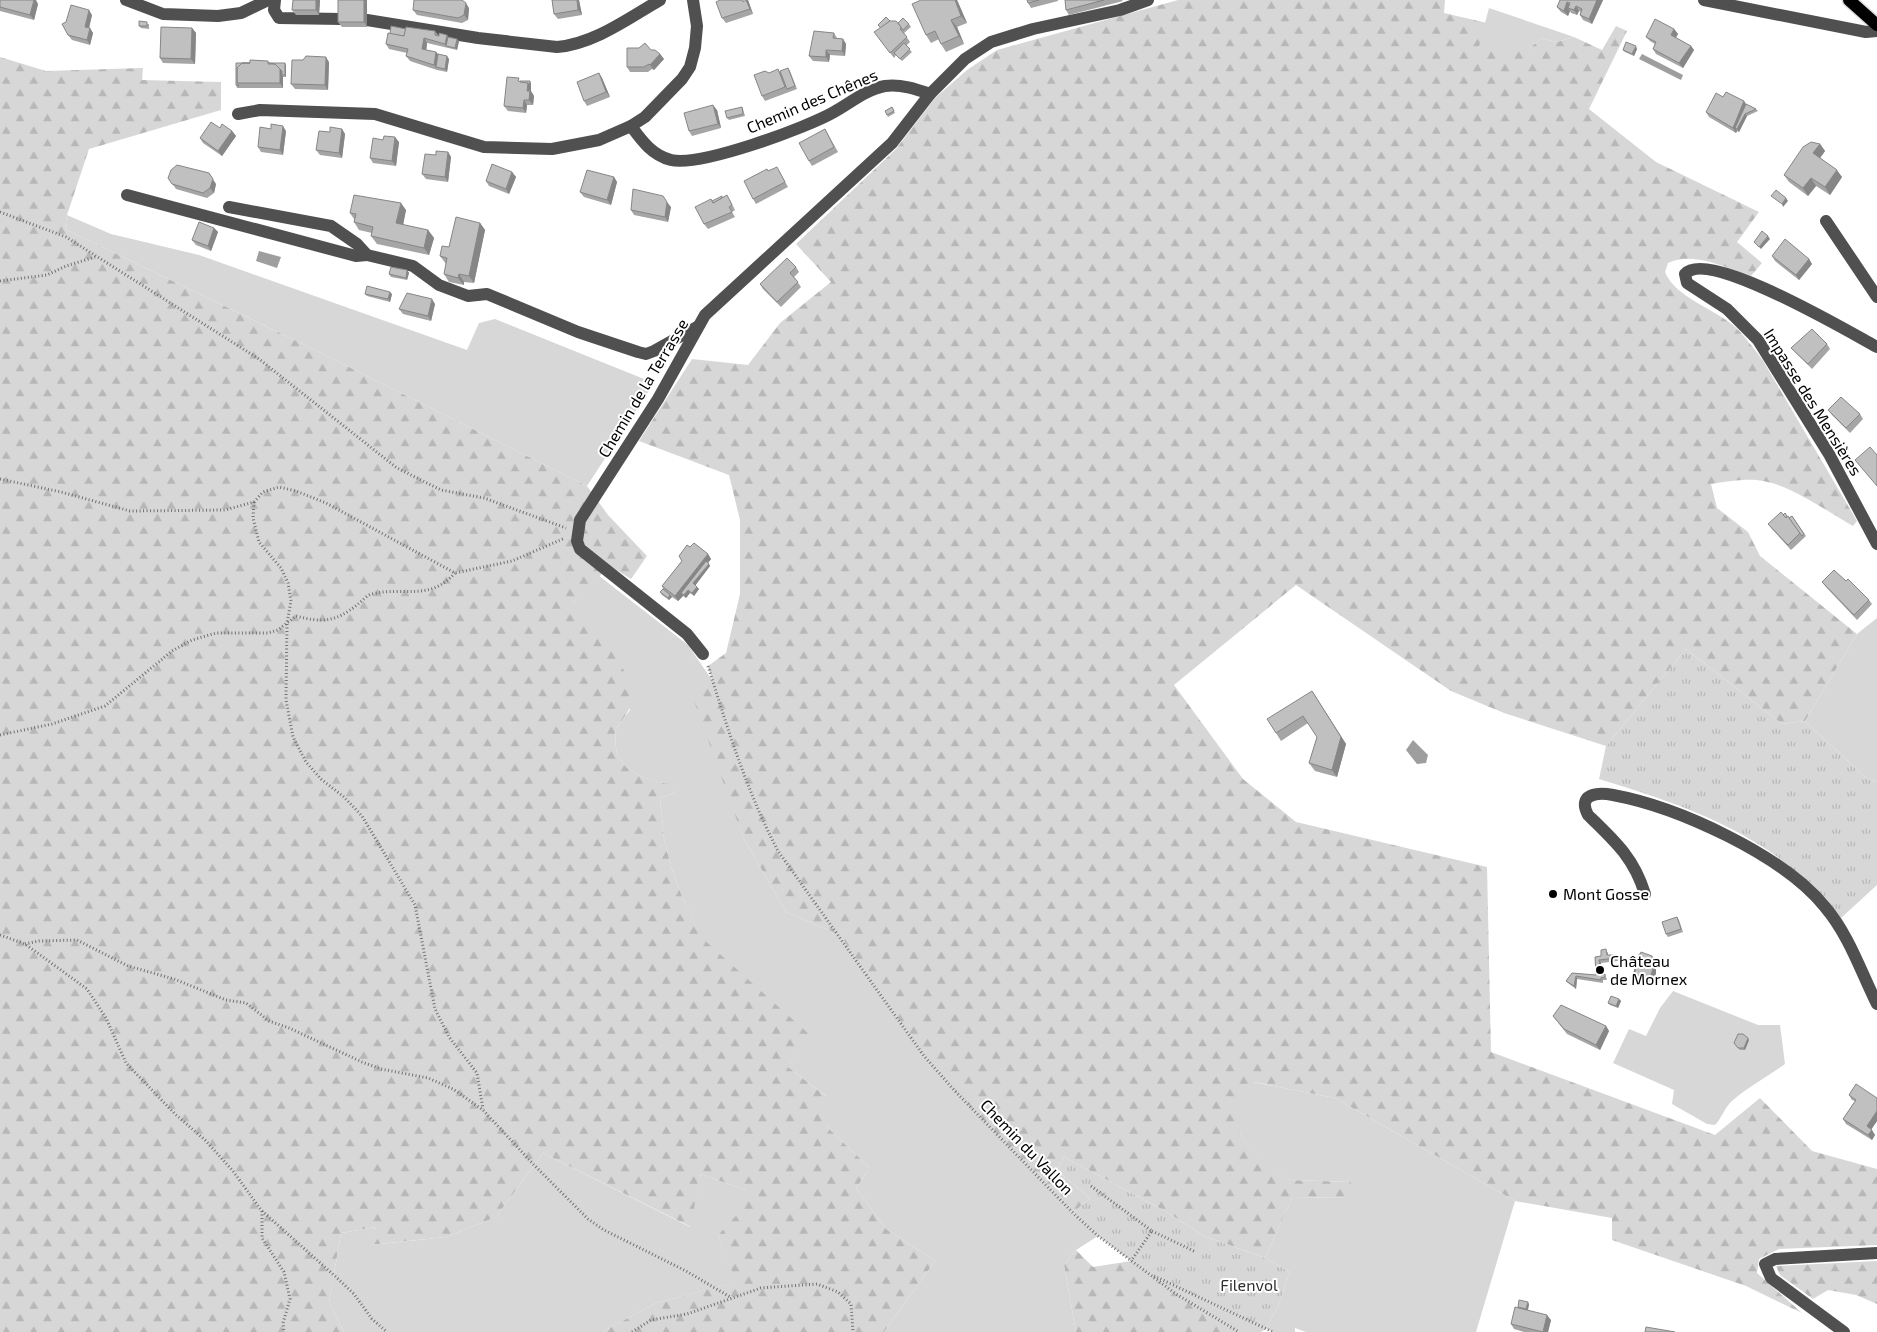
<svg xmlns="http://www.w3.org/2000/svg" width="1877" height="1332" viewBox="0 0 1877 1332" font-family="'Exo 2',sans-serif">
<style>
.green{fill:#d7d7d7}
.forest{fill:url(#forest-firs)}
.park{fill:url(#park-tufts)}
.water{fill:#9e9e9e}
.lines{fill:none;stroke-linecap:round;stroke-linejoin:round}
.major-casing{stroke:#dbdbdb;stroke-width:15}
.path{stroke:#727272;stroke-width:3;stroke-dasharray:1 2.5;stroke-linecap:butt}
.minor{stroke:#505050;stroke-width:12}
.major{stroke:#000;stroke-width:12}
.wall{fill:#a5a5a5}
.shaded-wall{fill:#868686}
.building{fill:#c0c0c0;stroke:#868686}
.poi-dot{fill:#000;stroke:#fff;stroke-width:2}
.labels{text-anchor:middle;stroke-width:4;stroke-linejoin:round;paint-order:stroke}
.street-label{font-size:16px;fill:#000;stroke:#fff}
.poi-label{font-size:16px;fill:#000;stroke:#fff;text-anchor:start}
.park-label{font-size:16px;fill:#2e2e2e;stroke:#fff}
</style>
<defs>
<pattern id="forest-firs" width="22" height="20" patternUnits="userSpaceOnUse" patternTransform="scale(1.25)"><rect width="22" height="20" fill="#d7d7d7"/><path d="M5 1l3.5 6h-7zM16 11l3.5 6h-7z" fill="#b7b7b7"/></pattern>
<pattern id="park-tufts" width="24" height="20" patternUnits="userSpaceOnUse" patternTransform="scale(1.25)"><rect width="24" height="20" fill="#d7d7d7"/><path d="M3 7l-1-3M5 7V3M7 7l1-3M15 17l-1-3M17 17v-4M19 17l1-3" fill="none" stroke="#b7b7b7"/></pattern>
</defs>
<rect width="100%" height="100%" fill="#fff"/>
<g class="green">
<polygon points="1489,8 1574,37 1557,42 1541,38 1529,49 1478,49"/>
<polygon points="67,215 111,234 199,255 467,350 479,323 495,319 654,383 587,486 307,346 65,229"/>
<path d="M 598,575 L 688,645 L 712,680 L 725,783 L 743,837 L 786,912 L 840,935 L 924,1056 L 954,1090 L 1073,1213 L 1098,1236 L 1076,1250 L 1064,1265 L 1076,1332 L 884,1332 L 935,1261 L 886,1229 L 856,1188 L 870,1168 L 826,1126 L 826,1096 L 788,1067 L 809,1035 L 702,939 L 683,899 L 672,870 L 664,838 L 660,798 L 675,793 L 669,784 C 651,781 624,774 617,753 C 615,746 616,737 615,730 L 630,710 L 573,602 Z"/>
<polygon points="1877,618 1877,782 1867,779 1805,721 1857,634"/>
<path d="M 1673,991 L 1758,1025 L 1780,1025 L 1785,1064 C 1768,1076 1748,1087 1733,1100 C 1724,1108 1722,1118 1715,1125 L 1707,1124 L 1672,1104 L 1674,1090 L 1613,1063 L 1629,1029 L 1646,1036 L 1660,1008 Z"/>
<polygon points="1129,1039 1253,1082 1335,1098 1515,1201 1476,1332 1306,1332 1295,1328 1295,1332 1273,1332 1266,1329 1261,1332 1239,1332 1176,1294 1147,1273 1266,1329 1278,1306 1290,1272 1265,1258 1292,1198 1351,1197 1351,1182 1290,1180 1264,1167 1240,1134"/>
<polygon points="543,1153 690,1227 700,1174 746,1190 747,1205 718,1235 737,1282 656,1303 602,1332 344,1332 329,1303 341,1233 376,1227 371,1245 446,1237 496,1217"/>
</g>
<g class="forest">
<path d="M 1178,0 L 1445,0 L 1444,13 L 1487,23 L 1478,49 L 1529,49 L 1541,38 L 1557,42 L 1574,37 L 1602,50 L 1616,26 L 1627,31 L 1589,109 L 1656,162 L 1759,212 L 1737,242 L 1762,263 L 1751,276 C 1725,268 1694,251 1668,263 L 1665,272 C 1674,296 1714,309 1734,326 C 1745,336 1753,348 1762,359 L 1857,521 L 1853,526 C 1826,511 1787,482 1756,480 C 1742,479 1725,482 1711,484 L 1717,508 L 1748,532 L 1760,556 L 1857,634 L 1805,721 L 1782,724 L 1686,649 L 1606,746 L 1504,713 L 1451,691 L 1296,585 L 1174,685 L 1243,779 L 1296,822 L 1487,867 L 1491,1052 L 1715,1135 L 1760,1098 L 1812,1151 L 1877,1169 L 1877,1245 L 1779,1249 L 1759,1259 L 1757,1273 L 1802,1313 L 1746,1286 L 1612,1240 L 1612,1218 L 1515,1201 L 1335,1098 L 1254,1082 L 1237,1110 L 1240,1134 L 1264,1166 L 1290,1180 L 1351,1182 L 1351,1197 L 1292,1198 L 1265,1258 L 1204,1236 L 1165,1211 L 1064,1157 L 1057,1170 L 1090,1198 L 1073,1213 L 954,1090 L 924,1056 L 840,935 L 786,912 L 743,837 L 694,701 L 712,680 L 708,666 L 726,653 L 740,594 L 740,520 L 729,475 L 639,441 L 692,359 L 748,365 L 780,323 L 831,282 L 796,244 L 896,149 L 935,98 L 967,70 L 997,50 Z"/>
<path d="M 0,57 L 46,71 L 143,68 L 142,80 L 221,82 L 221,110 L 89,149 L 67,215 L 65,229 L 307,346 L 587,486 L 608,515 L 647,556 L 631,579 L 610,566 L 573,602 C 586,619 636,676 633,696 C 632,709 623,719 615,730 C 616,737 615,747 617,753 C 624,774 651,781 670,784 L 675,793 L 660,798 L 664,838 L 672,870 L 683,899 L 702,938 L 810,1035 L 788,1067 L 827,1097 L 826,1126 L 870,1168 L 856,1188 L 886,1229 L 935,1261 L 884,1332 L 602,1332 L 656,1303 L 736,1282 L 718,1235 L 746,1205 L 746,1190 L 700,1174 L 691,1227 L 543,1153 L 496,1217 L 446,1237 L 370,1245 L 376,1227 L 341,1233 L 329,1303 L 344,1332 L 0,1332 Z"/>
<polygon points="1076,1250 1093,1267 1131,1261 1176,1294 1239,1332 1076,1332 1064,1265"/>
<polygon points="1877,1261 1877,1304 1856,1295 1828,1290 1813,1299 1780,1275 1776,1266"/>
</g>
<g class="park">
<path d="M 1686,649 L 1782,724 L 1805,721 L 1867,779 L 1877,782 L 1877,885 L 1841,918 C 1827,903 1814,887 1799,874 C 1741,824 1671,801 1599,779 L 1606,746 Z"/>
<polygon points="1064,1157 1165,1211 1204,1236 1265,1258 1290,1272 1278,1306 1266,1329 1147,1273 1098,1236 1073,1213 1090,1198 1057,1170"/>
</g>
<g class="water">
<polygon points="1642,54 1683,75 1681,80 1639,59"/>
<polygon points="259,251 281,257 277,268 256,261"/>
<polygon points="1413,740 1428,755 1426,763 1417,764 1406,750"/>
</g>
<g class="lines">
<g class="major-casing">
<polyline id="major" points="1849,0 1877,25"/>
</g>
<g class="path">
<polyline points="0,212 66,237 259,359 397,468 441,490 484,498 566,528"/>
<polyline points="0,281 47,275 66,266 95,257"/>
<polyline points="0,479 61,492 130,511 225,510 254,502 263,492 279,487 296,491 326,503 455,573 512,561 565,538"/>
<polyline points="254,502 253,518 259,542 281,568 288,583 291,601 287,623 286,700 293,737 306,762 321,779 344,797 362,816 415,905 435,1009 449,1037 477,1073 483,1109"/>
<path d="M 708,666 C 728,730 747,792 778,851 L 924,1056 L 954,1090 L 1073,1213 L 1098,1236 L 1176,1294 L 1239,1332"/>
<path d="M 0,735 L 52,724 L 105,706 L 172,651 L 192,640 L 216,633 L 268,633 L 278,630 L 296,616 C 322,623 335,622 357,605 C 361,602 367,595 372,594 C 404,586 429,602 455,573"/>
<polyline points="0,935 25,944 87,989 106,1018 126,1063 175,1114 205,1140 233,1171 261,1210 336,1277 354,1294 372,1319 387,1332"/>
<polyline points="25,944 39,941 77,940 128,966 174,979 226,1000 246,1003 269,1021 289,1028 362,1062 381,1069 428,1078 453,1089 483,1110 534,1165 588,1219 604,1230 686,1271 730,1297"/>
<polyline points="1091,1186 1152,1231 1131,1261"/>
<polyline points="262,1211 262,1238 284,1272 290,1299 283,1323 284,1332"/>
<polyline points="1152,1231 1196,1252"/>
<polyline points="1154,1276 1273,1332"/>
<polyline points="632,1332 651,1320 687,1314 761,1288 817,1284 838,1292 851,1304 853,1332"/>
</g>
<g class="minor">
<polyline points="126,0 163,14 218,16 241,13 268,0"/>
<polyline points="275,0 274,10 279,18 342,19"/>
<polyline points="1704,0 1866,32 1877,31"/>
<path d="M 367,20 L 478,38 L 557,47 C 594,44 629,18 660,0"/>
<polyline points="238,114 260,110 375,114 484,147 552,149 599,140 631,126 645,117 682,79 690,67 695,48 697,26 693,0"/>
<path d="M 631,126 C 642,141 652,155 671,160 C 700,167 806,128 834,112 C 850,103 867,89 885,86 C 901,84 916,89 930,94"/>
<polyline points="127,195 356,256 367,255"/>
<polyline points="229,207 331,226 357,244 367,255 413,266 439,285 468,296 487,294 578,332 638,352 646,354 654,351 697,327"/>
<polyline points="1826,221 1877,297"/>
<path d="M 1877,347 C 1849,332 1708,248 1685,274 L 1687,283 L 1727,309 L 1758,340 L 1829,454 L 1877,544"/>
<polyline points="703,654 687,634 580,549 577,541 580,520 658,399 705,315 892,143 930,94 965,59 991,42 1033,29 1120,10 1148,0"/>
<path d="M 1645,894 C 1634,858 1615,841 1588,815 C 1577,794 1597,792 1613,795 C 1678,807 1783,855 1825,907 C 1849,935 1861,972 1877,1004"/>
<polyline points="1844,1332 1771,1278 1765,1264 1775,1259 1877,1253"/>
</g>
<use href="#major" class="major"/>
</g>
<g class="wall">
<polygon points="0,0 38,4 34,20 0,11"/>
<polygon points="320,0 319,15 296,15 292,10"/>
<polygon points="338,0 367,0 367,27 342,27 338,22"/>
<polygon points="552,0 579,0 582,15 558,19 554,14"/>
<polygon points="748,0 753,14 726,23 722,18"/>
<polygon points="921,0 957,0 967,23 957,27 964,44 946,52 941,44 939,39 931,43 926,35"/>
<polygon points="1027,0 1058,0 1058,1 1031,8 1028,3"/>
<polygon points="1065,0 1122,0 1123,1 1069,15 1066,10"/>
<polygon points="1560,0 1603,0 1592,24 1583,20 1580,15 1581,12 1579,11 1577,15 1571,13 1570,11 1568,16 1561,12 1557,7"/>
<polygon points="469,8 468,20 462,23 417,15 413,10"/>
<polygon points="92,15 89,28 93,33 90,45 72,40 68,35"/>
<polygon points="898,23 909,24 911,27 904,33 910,42 906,46 912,52 902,61 896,55 894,58 878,37 880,28 878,25"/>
<polygon points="149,24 149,29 141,28 139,26"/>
<polygon points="192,28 196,33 195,64 163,63 160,58"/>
<polygon points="406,29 435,31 438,35 447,35 448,37 459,41 457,50 427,43 426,50 436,52 438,54 449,59 447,72 437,70 410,61 406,56 407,53 389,49 386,44 390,34"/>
<polygon points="1674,29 1678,34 1676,38 1691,46 1694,50 1683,68 1656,54 1653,49 1655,44 1650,41 1646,37"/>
<polygon points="834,33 837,38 843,39 846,44 845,56 830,55 829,62 813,61 809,56"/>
<polygon points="1637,49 1634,56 1625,52 1623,50"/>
<polygon points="651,50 660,54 664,59 654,70 652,69 648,72 630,72 627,67"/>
<polygon points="268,61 269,63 285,63 286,66 286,77 283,77 283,88 237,88 236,85 250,63"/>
<polygon points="329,62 328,90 295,89 291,84"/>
<polygon points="788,68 790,71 797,89 765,101 762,96 769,73 781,71"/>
<polygon points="599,73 602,78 610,97 587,106 584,101"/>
<polygon points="520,81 530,81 531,84 531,91 534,96 533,105 527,105 526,113 508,111 504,106"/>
<polygon points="1723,97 1744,101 1746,104 1756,109 1758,111 1747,116 1739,132 1737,131 1736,133 1709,117 1706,112"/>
<polygon points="742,107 743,109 745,116 729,120 727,118"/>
<polygon points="892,107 895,113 888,117 885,111"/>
<polygon points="717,110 721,128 692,136 689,131"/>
<polygon points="342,129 345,134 342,158 320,155 316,150 330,132"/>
<polygon points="825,129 838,152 812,166 809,161"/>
<polygon points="232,131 236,136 222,156 203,143 200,138"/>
<polygon points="286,131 283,155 261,152 258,147"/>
<polygon points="399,142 396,166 373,163 370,158"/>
<polygon points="1820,144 1825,151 1820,158 1842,177 1830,195 1816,186 1808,196 1789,182 1784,175"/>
<polygon points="448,152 451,157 448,182 426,179 422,174 436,155"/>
<polygon points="768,171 780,172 788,187 756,204 753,199"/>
<polygon points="512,172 516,177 509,194 489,186 486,181"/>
<polygon points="614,177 617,182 611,205 584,197 580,192"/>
<polygon points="168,178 216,184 214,193 207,198 176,189"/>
<polygon points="723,197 730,200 735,210 732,212 735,217 708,229 704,224 712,201"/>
<polygon points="671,207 668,222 634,215 631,210"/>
<polygon points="406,210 403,225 428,230 434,238 429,255 377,244 371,236 372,233 359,230 354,222 354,219 350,213"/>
<polygon points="480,223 485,230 474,283 464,282 464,285 449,282 444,274 446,264 440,256 449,247"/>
<polygon points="214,228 218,232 211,251 196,245 192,240"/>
<polygon points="1772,256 1809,259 1812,264 1799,280 1775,261"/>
<polygon points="796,267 799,272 794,277 801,287 781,307 763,289 760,284"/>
<polygon points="407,270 409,273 407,280 391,277 389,274"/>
<polygon points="365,294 392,294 390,302 367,296"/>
<polygon points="435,304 431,321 403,314 399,309"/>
<polygon points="1827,344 1830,349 1812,369 1791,348"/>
<polygon points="1828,410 1860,414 1863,419 1850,433 1832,415"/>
<polygon points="1783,515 1789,518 1792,516 1806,536 1791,550 1772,529 1768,524"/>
<polygon points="690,547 708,554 711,559 708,563 710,566 695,585 699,589 694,596 690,593 686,598 683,596 678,601 672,597 669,600 662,595 660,592 663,589 662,586 682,561"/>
<polygon points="1846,581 1869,600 1872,604 1857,620 1826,587 1822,582"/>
<polygon points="1312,691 1346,744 1337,777 1315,771 1309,763 1317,737 1308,723 1281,741 1276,733"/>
<polygon points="1677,917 1679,920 1683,932 1668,937 1666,934"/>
<polygon points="1608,952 1608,955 1615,955 1617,957 1618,961 1601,963 1602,975 1605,974 1607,980 1603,980 1603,983 1577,979 1576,989 1568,983 1566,981 1572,973 1596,975 1595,957 1601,956"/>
<polygon points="1656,961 1656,973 1653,984 1635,979 1633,976"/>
<polygon points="1619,999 1621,1001 1618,1008 1610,1005 1608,1003"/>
<polygon points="1553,1016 1606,1026 1609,1031 1600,1050 1567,1034"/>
<polygon points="1749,1040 1745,1050 1740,1050 1734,1043"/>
<polygon points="1849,1095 1877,1098 1877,1121 1871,1130 1875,1135 1872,1140 1846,1124 1843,1119 1855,1101 1852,1100"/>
<polygon points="1529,1304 1528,1310 1551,1320 1548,1332 1524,1332 1514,1329 1511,1324 1518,1307"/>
</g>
<g class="shaded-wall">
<polygon points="34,0 36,0 38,4 34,20 30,15"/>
<polygon points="316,0 320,0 319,15 316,10"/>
<polygon points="364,0 367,0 367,27 364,22"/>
<polygon points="577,0 579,0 582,15 578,10"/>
<polygon points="746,0 748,0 753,14 750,9"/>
<polygon points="955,0 957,0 967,23 961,16"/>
<polygon points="1597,0 1603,0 1592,24 1589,19"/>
<polygon points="1567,2 1571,7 1568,8 1570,11 1568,16 1564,11"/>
<polygon points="466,3 469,8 468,20 464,15"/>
<polygon points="1576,6 1579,11 1577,15 1574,10"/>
<polygon points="89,10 92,15 88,32 85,27"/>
<polygon points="951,20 957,27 964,44 959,36"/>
<polygon points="90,28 93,33 90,45 87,40"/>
<polygon points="192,28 196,33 195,64 191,59"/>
<polygon points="1674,29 1678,34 1674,40 1671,35"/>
<polygon points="447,35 450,40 446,46 445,44"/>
<polygon points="424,38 427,43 426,54 422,49"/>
<polygon points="457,39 459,41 457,50 455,48"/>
<polygon points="843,39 846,44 845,56 842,51"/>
<polygon points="1636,46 1637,49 1634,56 1632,54"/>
<polygon points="1691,46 1694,50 1683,68 1679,63"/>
<polygon points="826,50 830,55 829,62 826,57"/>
<polygon points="436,52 440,57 436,67 434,65"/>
<polygon points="660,54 664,59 654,70 650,65"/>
<polygon points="447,56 449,59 447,72 445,69"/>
<polygon points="326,57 329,62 328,90 325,85"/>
<polygon points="285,63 286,66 286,77 285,75"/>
<polygon points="280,68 284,73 282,75 283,77 283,88 280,83"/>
<polygon points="599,73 602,78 610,97 606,92"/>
<polygon points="530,81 531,84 531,91 534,96 533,105 529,100 527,91 528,83"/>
<polygon points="524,100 527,105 526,113 523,108"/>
<polygon points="1744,101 1747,106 1745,114 1747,116 1739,132 1737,129 1735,128 1737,131 1736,133 1733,128"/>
<polygon points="713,105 717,110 721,128 718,124"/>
<polygon points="283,126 286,131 283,155 280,150"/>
<polygon points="342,129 345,134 342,158 339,153"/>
<polygon points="232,131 236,136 222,156 218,151"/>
<polygon points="395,137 399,142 396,166 392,161"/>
<polygon points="1820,144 1825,151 1818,161 1813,153"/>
<polygon points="448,152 451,157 448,182 445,177"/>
<polygon points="1837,170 1842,177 1830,195 1825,187"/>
<polygon points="512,172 516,177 509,194 506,189"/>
<polygon points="209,173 216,184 214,193 210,188"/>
<polygon points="614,177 617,182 611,205 607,200"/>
<polygon points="1811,178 1816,186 1808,196 1803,188"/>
<polygon points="1786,198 1788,201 1783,207 1782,204"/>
<polygon points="667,202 671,207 668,222 665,217"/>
<polygon points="401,203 406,210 402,230 396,223"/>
<polygon points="480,223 485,230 474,283 469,276"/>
<polygon points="214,228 218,232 211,251 208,246"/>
<polygon points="428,230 434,238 429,255 424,248"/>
<polygon points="1768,236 1770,239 1761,249 1759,247"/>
<polygon points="1809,259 1812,264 1799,280 1796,275"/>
<polygon points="407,270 409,273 407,280 406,278"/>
<polygon points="459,274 464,282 464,285 458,278"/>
<polygon points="390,292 392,294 390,302 388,299"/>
<polygon points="432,299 435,304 431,321 428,316"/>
<polygon points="708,554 711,559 683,595 681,593 683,596 678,601 675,596"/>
<polygon points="709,564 710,566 695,586 693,583"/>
<polygon points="697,587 699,589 694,596 692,593"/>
<polygon points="688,590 690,593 686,598 684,595"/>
<polygon points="670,595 672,597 669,600 668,598"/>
<polygon points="1312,691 1346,744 1337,777 1332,770"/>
<polygon points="1652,956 1656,961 1656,973 1653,984 1650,979"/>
<polygon points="1599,960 1601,963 1602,977 1601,975"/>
<polygon points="1576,976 1577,979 1576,989 1574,986"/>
<polygon points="1619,999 1621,1001 1618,1008 1616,1006"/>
<polygon points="1606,1026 1609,1031 1600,1050 1596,1045"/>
<polygon points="1748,1038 1749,1040 1745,1050 1744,1048"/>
<polygon points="1877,1111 1877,1121 1870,1131 1867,1126"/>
<polygon points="1872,1130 1875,1135 1872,1140 1868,1135"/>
<polygon points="1528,1302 1529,1304 1527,1314 1525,1311"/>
<polygon points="1547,1315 1551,1320 1548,1332 1543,1332"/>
</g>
<g class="building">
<polygon points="0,0 34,0 30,15 0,7"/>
<polygon points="293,0 316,0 316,10 292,10"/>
<rect x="338" y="0" width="26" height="22"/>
<polygon points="414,0 462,0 466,3 464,15 458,18 413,10"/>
<polygon points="552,0 577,0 578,10 554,14"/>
<polygon points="720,0 743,0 743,2 746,0 750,9 722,18 716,2"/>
<polygon points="921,0 955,0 961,16 951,20 959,36 941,44 935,31 926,35 912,4"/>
<polygon points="1027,0 1039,0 1028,3"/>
<polygon points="1065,0 1104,0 1066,10"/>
<polygon points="1560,0 1597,0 1589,19 1580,15 1582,9 1576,6 1574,10 1568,8 1570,3 1567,2 1564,11 1557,7"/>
<polygon points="71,5 89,10 85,27 90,28 87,40 68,35 62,24 66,22"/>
<polygon points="886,17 890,21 881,28 878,25"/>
<polygon points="903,18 909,24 903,30 898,23"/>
<polygon points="1655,19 1674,29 1671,35 1691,46 1679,63 1653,49 1656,42 1646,37"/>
<polygon points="139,21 147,22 147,26 139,26"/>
<polygon points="890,21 896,21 901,27 900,29 907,37 890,53 874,32"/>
<polygon points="391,26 406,29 404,36 390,34"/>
<polygon points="161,27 192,28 191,59 160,58"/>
<polygon points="406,27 435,31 435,35 439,36 439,33 447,35 445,44 424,38 422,49 436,52 434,65 406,56 408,49 386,44 388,33 404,36"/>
<polygon points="814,31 834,33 833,38 843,39 842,51 826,50 826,57 809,56"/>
<polygon points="448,37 457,39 455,48 446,46"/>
<polygon points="1626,42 1636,46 1632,54 1623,50"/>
<polygon points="645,43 651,50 655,50 660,54 650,65 649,64 644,67 627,67 627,48 639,48"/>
<polygon points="904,43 910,49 900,59 894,53"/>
<polygon points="438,54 447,56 445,69 436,67"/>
<polygon points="306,56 326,57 325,85 291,84 292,60 303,60"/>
<polygon points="250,60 268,61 268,64 275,64 280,68 280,83 237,83 237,68 242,63 250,63"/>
<polygon points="236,63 250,63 242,63 237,68 237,83 239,86 236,85"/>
<polygon points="269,63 285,63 285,75 282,75 282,71 275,64"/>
<polygon points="788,68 795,86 787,89 780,71"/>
<polygon points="778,69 785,87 762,96 754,75 765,71 769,73"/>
<polygon points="599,73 606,92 584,101 577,82"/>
<polygon points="507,77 519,78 518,81 528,83 527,91 530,91 529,100 524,100 523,108 504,106"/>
<polygon points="520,81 530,81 529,85 528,83 520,82"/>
<polygon points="1726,92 1744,101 1733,128 1706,112 1716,93 1723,97"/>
<polygon points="1746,104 1756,109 1745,114 1737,129 1735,128"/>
<polygon points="713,105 718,124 689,131 684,113"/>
<polygon points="742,107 743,114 727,118 725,111"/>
<polygon points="892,107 894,111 887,115 885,111"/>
<polygon points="211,122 220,128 222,124 232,131 218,151 200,138"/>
<polygon points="271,124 283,126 280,150 258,147 260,127 271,129"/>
<polygon points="330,127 342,129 339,153 316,150 319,131 330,132"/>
<polygon points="825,129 834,147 809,161 799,143"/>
<polygon points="384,136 395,137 392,161 370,158 373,138 383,140"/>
<polygon points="1811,142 1820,144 1813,153 1837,170 1825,187 1811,178 1803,188 1784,175 1803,147"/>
<polygon points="436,151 448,152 445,177 422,174 425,154 436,155"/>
<polygon points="492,164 512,172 506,189 486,181"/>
<polygon points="177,165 209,173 213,179 210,188 203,193 172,184 168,178 171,170"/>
<polygon points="777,167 785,182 753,199 744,181 767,169 768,171"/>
<polygon points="587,170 614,177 607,200 580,192"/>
<polygon points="633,189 663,196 667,202 665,217 631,210"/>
<polygon points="1776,190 1786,198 1782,204 1771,196"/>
<polygon points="354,195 401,203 396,223 428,230 424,248 371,236 373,227 354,222 356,214 350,213"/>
<polygon points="727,195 732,205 729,207 732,212 704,224 695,207 711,199 713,203"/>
<polygon points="722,196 722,198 713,203 712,201"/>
<polygon points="456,217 480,223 469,276 459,274 458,278 444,274 447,258 440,256 442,246 449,247"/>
<polygon points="199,222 214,228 208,246 192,240"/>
<polygon points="1762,231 1768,236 1759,247 1754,242"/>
<polygon points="1785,239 1809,259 1796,275 1772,256"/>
<polygon points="787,258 796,267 790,273 798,282 777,302 760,284"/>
<polygon points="391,267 407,270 406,278 389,274"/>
<polygon points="367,286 390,292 388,299 365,294"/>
<polygon points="407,293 432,299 428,316 399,309"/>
<polygon points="1812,329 1827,344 1808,364 1791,348"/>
<polygon points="1841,397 1860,414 1846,428 1828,410"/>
<polygon points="1870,447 1877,455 1877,486 1855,460"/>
<polygon points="1781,512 1786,518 1788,516 1800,533 1788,545 1768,524"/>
<polygon points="1785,513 1787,516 1786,518 1783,515"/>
<polygon points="1792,516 1804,534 1802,536 1789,518"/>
<polygon points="694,543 708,554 675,596 662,586 682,561 679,556 687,545 690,547"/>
<polygon points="706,561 709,564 693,583 697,587 692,593 688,590 684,595 681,593"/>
<polygon points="1834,570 1846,581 1848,579 1869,600 1854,615 1822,582"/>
<polygon points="663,589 670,595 668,598 660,592"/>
<polygon points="1312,691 1341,737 1332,770 1309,763 1317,737 1303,716 1276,733 1267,719"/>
<polygon points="1677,917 1681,929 1666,934 1662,922"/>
<polygon points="1606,949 1607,955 1615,955 1616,958 1599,960 1601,975 1605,974 1605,977 1601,978 1601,980 1576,976 1574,986 1566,981 1572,973 1596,975 1595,957 1601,956 1601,950"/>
<polygon points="1641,952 1652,956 1653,968 1650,979 1634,974"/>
<polygon points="1639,954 1640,954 1634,974 1636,977 1633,976"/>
<polygon points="1611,996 1619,999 1616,1006 1608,1003"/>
<polygon points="1561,1005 1606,1026 1596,1045 1564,1029 1553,1016"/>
<polygon points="1738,1034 1743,1034 1748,1038 1744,1048 1738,1048 1734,1043"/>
<polygon points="1856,1084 1877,1098 1877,1111 1867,1126 1872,1130 1868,1135 1843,1119 1856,1100 1849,1095"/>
<polygon points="1519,1300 1528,1302 1526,1309 1518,1307"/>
<polygon points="1515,1307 1547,1315 1543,1332 1511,1324"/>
<polygon points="1646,1327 1675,1332 1645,1332"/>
</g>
<g class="poi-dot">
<circle cx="1553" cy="894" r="5"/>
<circle cx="1600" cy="970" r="5"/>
</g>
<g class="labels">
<g class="street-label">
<text transform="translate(812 101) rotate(-23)" y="6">Chemin des Chênes</text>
<text transform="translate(643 388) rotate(-59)" y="6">Chemin de la Terrasse</text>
<text transform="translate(1813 402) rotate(58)" y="6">Impasse des Mensières</text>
<text transform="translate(1027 1147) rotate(46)" y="6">Chemin du Vallon</text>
</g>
<g class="poi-label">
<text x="1563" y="900">Mont Gosse</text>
<text x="1610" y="967">Château<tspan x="1610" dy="18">de Mornex</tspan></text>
</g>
<g class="park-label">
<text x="1249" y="1291">Filenvol</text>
</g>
</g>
</svg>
